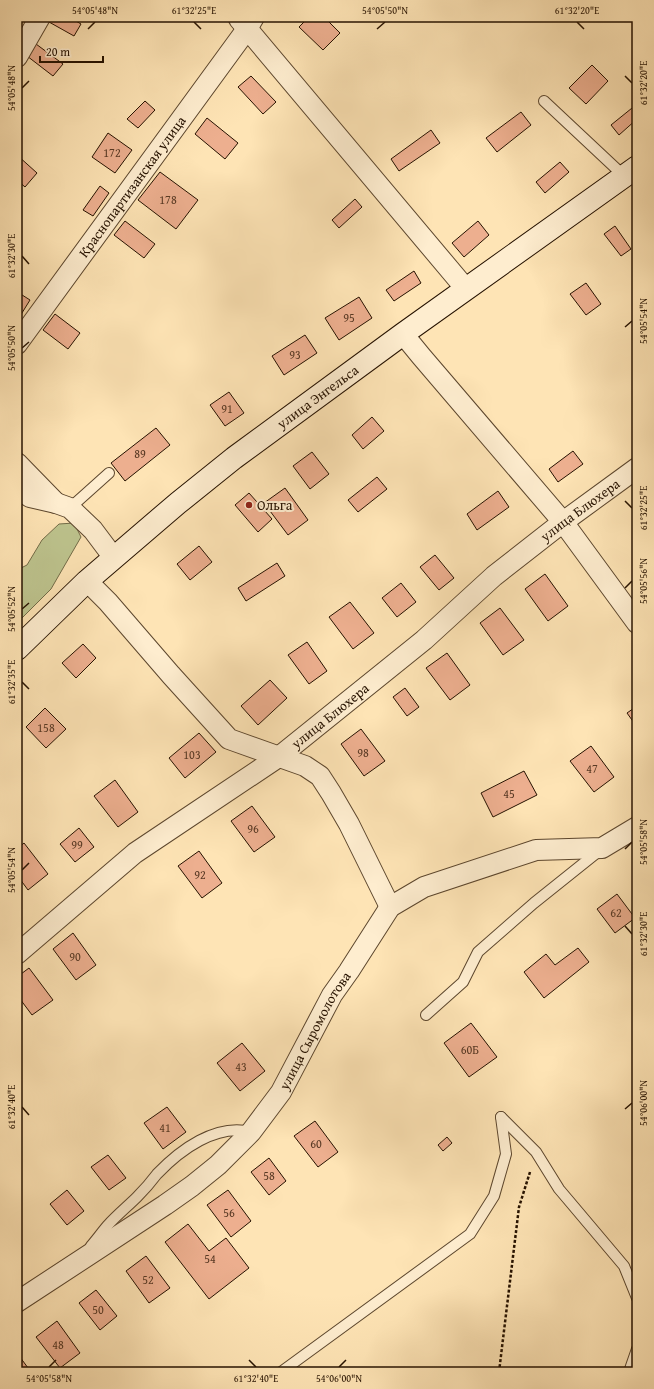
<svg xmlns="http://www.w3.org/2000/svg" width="654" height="1389" viewBox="0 0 654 1389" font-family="'Gentium Book Plus',serif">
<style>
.green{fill:#bec58f;stroke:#726c48}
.building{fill:#edaf8f;stroke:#261200}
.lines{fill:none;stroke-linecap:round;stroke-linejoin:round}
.lane-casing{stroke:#5c462d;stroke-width:12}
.street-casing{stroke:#5c462d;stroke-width:22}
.secondary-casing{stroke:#261200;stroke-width:24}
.path{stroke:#261200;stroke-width:2.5;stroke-dasharray:3 2;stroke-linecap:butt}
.lane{stroke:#feedcf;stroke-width:10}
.street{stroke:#feedcf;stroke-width:20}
.secondary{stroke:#feedcf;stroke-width:22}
.ticks{fill:none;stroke:#261200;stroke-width:1.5}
.poi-dot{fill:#8f2418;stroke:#feedcf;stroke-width:1.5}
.labels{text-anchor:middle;stroke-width:4;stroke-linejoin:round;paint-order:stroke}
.number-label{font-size:12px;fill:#583924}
.street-label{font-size:14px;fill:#261200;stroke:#feedcf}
.poi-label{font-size:14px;fill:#261200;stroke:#feedcf;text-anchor:start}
.neatline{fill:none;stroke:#261200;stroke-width:1.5}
.ticks-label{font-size:10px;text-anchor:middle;fill:#261200}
</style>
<rect width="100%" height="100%" fill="#fee4b5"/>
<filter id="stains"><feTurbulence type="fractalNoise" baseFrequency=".005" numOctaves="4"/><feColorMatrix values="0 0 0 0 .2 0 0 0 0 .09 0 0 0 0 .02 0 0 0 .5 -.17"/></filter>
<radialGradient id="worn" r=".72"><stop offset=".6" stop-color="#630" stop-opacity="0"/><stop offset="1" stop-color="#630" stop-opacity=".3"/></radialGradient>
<polygon class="green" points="74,523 81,537 51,589 17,623 17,570 27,565 42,540 59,524"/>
<g class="building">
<polygon points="53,17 69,17 81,24 74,36 49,22"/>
<polygon points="309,17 324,17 340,33 323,50 299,27"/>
<polygon points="36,44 63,64 53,76 27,56"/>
<polygon points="592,65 608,81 586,104 569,88"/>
<polygon points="251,76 276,102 263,114 238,87"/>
<polygon points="145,101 155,110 138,128 127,119"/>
<polygon points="637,104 637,119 619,135 611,125"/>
<polygon points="521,112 531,125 497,152 486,138"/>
<polygon points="207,118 238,143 225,159 195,134"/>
<polygon points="431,130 440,143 399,171 391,159"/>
<polygon points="108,133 132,150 115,173 92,157"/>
<polygon points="17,155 37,173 25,187 17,180"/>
<polygon points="560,162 569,172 545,193 536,182"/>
<polygon points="160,172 198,200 176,229 138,200"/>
<polygon points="100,186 109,193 93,216 83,210"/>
<polygon points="355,199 362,207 339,228 332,220"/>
<polygon points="125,221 155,244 144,258 114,235"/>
<polygon points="478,221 489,235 464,257 452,243"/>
<polygon points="615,226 631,249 621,256 604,234"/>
<polygon points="414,271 421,283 394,301 386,290"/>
<polygon points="586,283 601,304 586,315 570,294"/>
<polygon points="19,293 30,300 17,321 17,295"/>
<polygon points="359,297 372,318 339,340 325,318"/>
<polygon points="55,314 80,333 68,349 43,330"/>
<polygon points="305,335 317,353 284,375 272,356"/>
<polygon points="229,392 244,413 225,426 210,405"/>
<polygon points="372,417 384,431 363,449 352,435"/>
<polygon points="156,428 170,445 125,481 111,463"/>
<polygon points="573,451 583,464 558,482 549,469"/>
<polygon points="312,452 329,474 310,489 293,466"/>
<polygon points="377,477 387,489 358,512 348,500"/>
<polygon points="285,488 308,520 288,535 264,503"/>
<polygon points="498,491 509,507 477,530 467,514"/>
<polygon points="249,493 272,519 258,532 235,505"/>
<polygon points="199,546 212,562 190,580 177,564"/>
<polygon points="435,555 454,578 439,590 420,567"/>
<polygon points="277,563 285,576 246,601 238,588"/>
<polygon points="545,574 568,606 548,621 525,589"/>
<polygon points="401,583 416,602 397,617 382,598"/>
<polygon points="350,602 374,633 353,649 329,617"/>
<polygon points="500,608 524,640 503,655 480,623"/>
<polygon points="307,642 327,671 309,684 288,655"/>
<polygon points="83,644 96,658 76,678 62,663"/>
<polygon points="447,653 470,685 450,700 426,668"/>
<polygon points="270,680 287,698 258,725 241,706"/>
<polygon points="405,688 419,707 407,716 393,697"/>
<polygon points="637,706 637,727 627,713"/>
<polygon points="45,708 66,729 46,748 26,727"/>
<polygon points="361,729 385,761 364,776 341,744"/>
<polygon points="199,733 216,752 185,778 169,758"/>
<polygon points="591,746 614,777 594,792 570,761"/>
<polygon points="524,771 537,795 493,817 481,793"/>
<polygon points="115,780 138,812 118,827 94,796"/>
<polygon points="252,806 275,837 254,852 231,821"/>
<polygon points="79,828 94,847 75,862 60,844"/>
<polygon points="24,843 48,874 28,890 17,875 17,849"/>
<polygon points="199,851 222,883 202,898 178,866"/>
<polygon points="617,894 635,918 615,933 597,909"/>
<polygon points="73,933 96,965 76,980 53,949"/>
<polygon points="578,948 589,962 544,998 524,972 546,954 555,965"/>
<polygon points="29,968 53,1000 32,1015 17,995 17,977"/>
<polygon points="471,1023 497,1057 469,1077 444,1043"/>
<polygon points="242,1043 265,1071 240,1091 217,1063"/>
<polygon points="167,1107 186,1132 163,1149 144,1123"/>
<polygon points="315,1121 338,1152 318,1167 294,1136"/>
<polygon points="447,1137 452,1143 443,1151 438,1145"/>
<polygon points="108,1155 126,1178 109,1190 91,1167"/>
<polygon points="269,1158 286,1181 269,1195 251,1172"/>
<polygon points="67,1190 84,1211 67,1225 50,1204"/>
<polygon points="228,1190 251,1221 231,1237 207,1205"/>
<polygon points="188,1224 209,1251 226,1238 249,1268 209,1299 165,1242"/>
<polygon points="146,1256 170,1288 149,1303 126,1271"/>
<polygon points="96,1290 117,1316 100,1330 79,1303"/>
<polygon points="57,1321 80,1353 60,1368 36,1337"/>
<polygon points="17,1353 31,1372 17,1372"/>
</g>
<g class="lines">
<g class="lane-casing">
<g id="lane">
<polyline points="544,101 624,176"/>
<polyline points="70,508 109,473"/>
<polyline points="426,1015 463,982 478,952 534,903 599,851"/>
<polyline points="501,1117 536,1152 559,1189 624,1266 637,1298"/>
<path d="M 91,1246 C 97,1239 102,1232 108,1225 C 117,1215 128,1206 137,1197 C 144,1190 151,1182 157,1174 C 180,1150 216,1123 251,1132"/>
<polyline points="281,1372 470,1234 494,1196 506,1154 501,1117"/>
<polyline points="629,1372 637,1349"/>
</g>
</g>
<g class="street-casing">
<g id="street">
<polyline points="239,19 466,289"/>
<polyline points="17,57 40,17"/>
<polyline points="403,334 421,356 563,522 637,623"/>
<path id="s1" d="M 17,344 L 247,29 L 254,17"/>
<polyline points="17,463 56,503"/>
<polyline points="17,488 30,497 56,503 70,508 93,530 114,558"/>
<polyline points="87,581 108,602 171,675 229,739 305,766 320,776 331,793 349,824 390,907"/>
<path id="s2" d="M 17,954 L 135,853 L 280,756 L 424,640 L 494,576 L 563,522 L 637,468"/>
<path id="s3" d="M 17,1302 L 165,1205 L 192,1186 L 218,1165 L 251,1132 L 281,1092 L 332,995 L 349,971 L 390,907 L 424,887 L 536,850 L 602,848 L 637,827"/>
</g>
</g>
<g class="secondary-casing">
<g id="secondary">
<path id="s4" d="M 17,649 L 87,581 L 178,503 L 234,458 L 403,334 L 637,167"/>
</g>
</g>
<polyline class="path" points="499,1372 519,1207 530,1172"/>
<use href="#lane" class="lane"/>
<use href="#street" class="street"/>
<use href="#secondary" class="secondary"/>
</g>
<path class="ticks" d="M 194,22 L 201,29M 577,22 L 584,29M 88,29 L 95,22M 377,29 L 385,22M 625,76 L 632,83M 22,88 L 29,81M 22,256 L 29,264M 625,327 L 632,321M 22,348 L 29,342M 625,501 L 632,508M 625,588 L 632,581M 22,609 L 29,603M 22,682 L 29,689M 625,849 L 632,842M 22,870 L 29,863M 625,926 L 632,934M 22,1107 L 29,1115M 625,1109 L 632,1103M 249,1360 L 256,1367M 49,1367 L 56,1360M 339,1367 L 346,1360"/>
<circle class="poi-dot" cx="249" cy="505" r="4"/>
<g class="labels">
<g class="number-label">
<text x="112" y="157">172</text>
<text x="168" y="204">178</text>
<text x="349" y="322">95</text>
<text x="295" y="359">93</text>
<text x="227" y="413">91</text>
<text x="140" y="458">89</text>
<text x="46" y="732">158</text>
<text x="363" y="757">98</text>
<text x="192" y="759">103</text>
<text x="592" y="773">47</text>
<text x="509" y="798">45</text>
<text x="253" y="833">96</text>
<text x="77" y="849">99</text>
<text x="200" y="879">92</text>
<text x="616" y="917">62</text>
<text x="75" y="961">90</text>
<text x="470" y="1054">60Б</text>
<text x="241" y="1071">43</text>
<text x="165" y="1132">41</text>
<text x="316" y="1148">60</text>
<text x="269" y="1180">58</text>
<text x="229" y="1217">56</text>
<text x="210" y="1263">54</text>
<text x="148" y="1284">52</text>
<text x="98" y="1314">50</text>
<text x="58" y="1349">48</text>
</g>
<g class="street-label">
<text dy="5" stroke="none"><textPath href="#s1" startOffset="195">Краснопартизанская улица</textPath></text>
<text dy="5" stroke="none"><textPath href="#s4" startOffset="393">улица Энгельса</textPath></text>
<text dy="5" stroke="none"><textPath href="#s2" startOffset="718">улица Блюхера</textPath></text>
<text dy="5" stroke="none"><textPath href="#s2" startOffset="394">улица Блюхера</textPath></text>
<text dy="5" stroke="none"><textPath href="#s3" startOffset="410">улица Сыромолотова</textPath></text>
</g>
<g class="poi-label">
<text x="257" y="510">Ольга</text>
</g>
</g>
<rect width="654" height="1389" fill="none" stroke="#fee4b5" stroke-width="44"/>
<path d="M40 56v6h63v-6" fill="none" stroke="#261200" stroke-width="2"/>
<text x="46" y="56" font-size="12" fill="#261200" stroke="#feedcf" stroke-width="3" paint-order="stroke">20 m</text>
<rect x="22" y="22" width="610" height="1345" class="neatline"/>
<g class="ticks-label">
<text x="95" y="14">54°05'48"N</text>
<text x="194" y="14">61°32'25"E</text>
<text x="385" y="14">54°05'50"N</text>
<text x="577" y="14">61°32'20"E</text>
<text transform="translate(643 83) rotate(-90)" y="4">61°32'20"E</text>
<text transform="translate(11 88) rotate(-90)" y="4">54°05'48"N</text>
<text transform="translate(11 256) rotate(-90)" y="4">61°32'30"E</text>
<text transform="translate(643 321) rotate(-90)" y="4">54°05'54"N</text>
<text transform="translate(11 348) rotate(-90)" y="4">54°05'50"N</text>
<text transform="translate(643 508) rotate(-90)" y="4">61°32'25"E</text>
<text transform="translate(643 581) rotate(-90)" y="4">54°05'56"N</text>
<text transform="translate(11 609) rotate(-90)" y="4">54°05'52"N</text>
<text transform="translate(11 682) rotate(-90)" y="4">61°32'35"E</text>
<text transform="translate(643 842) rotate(-90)" y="4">54°05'58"N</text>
<text transform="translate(11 870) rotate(-90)" y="4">54°05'54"N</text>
<text transform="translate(643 934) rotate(-90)" y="4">61°32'30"E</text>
<text transform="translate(643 1103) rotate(-90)" y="4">54°06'00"N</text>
<text transform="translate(11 1107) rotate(-90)" y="4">61°32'40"E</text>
<text x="49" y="1382">54°05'58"N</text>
<text x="256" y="1382">61°32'40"E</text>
<text x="339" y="1382">54°06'00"N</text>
</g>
<rect width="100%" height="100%" filter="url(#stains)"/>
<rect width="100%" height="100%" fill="url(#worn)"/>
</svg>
